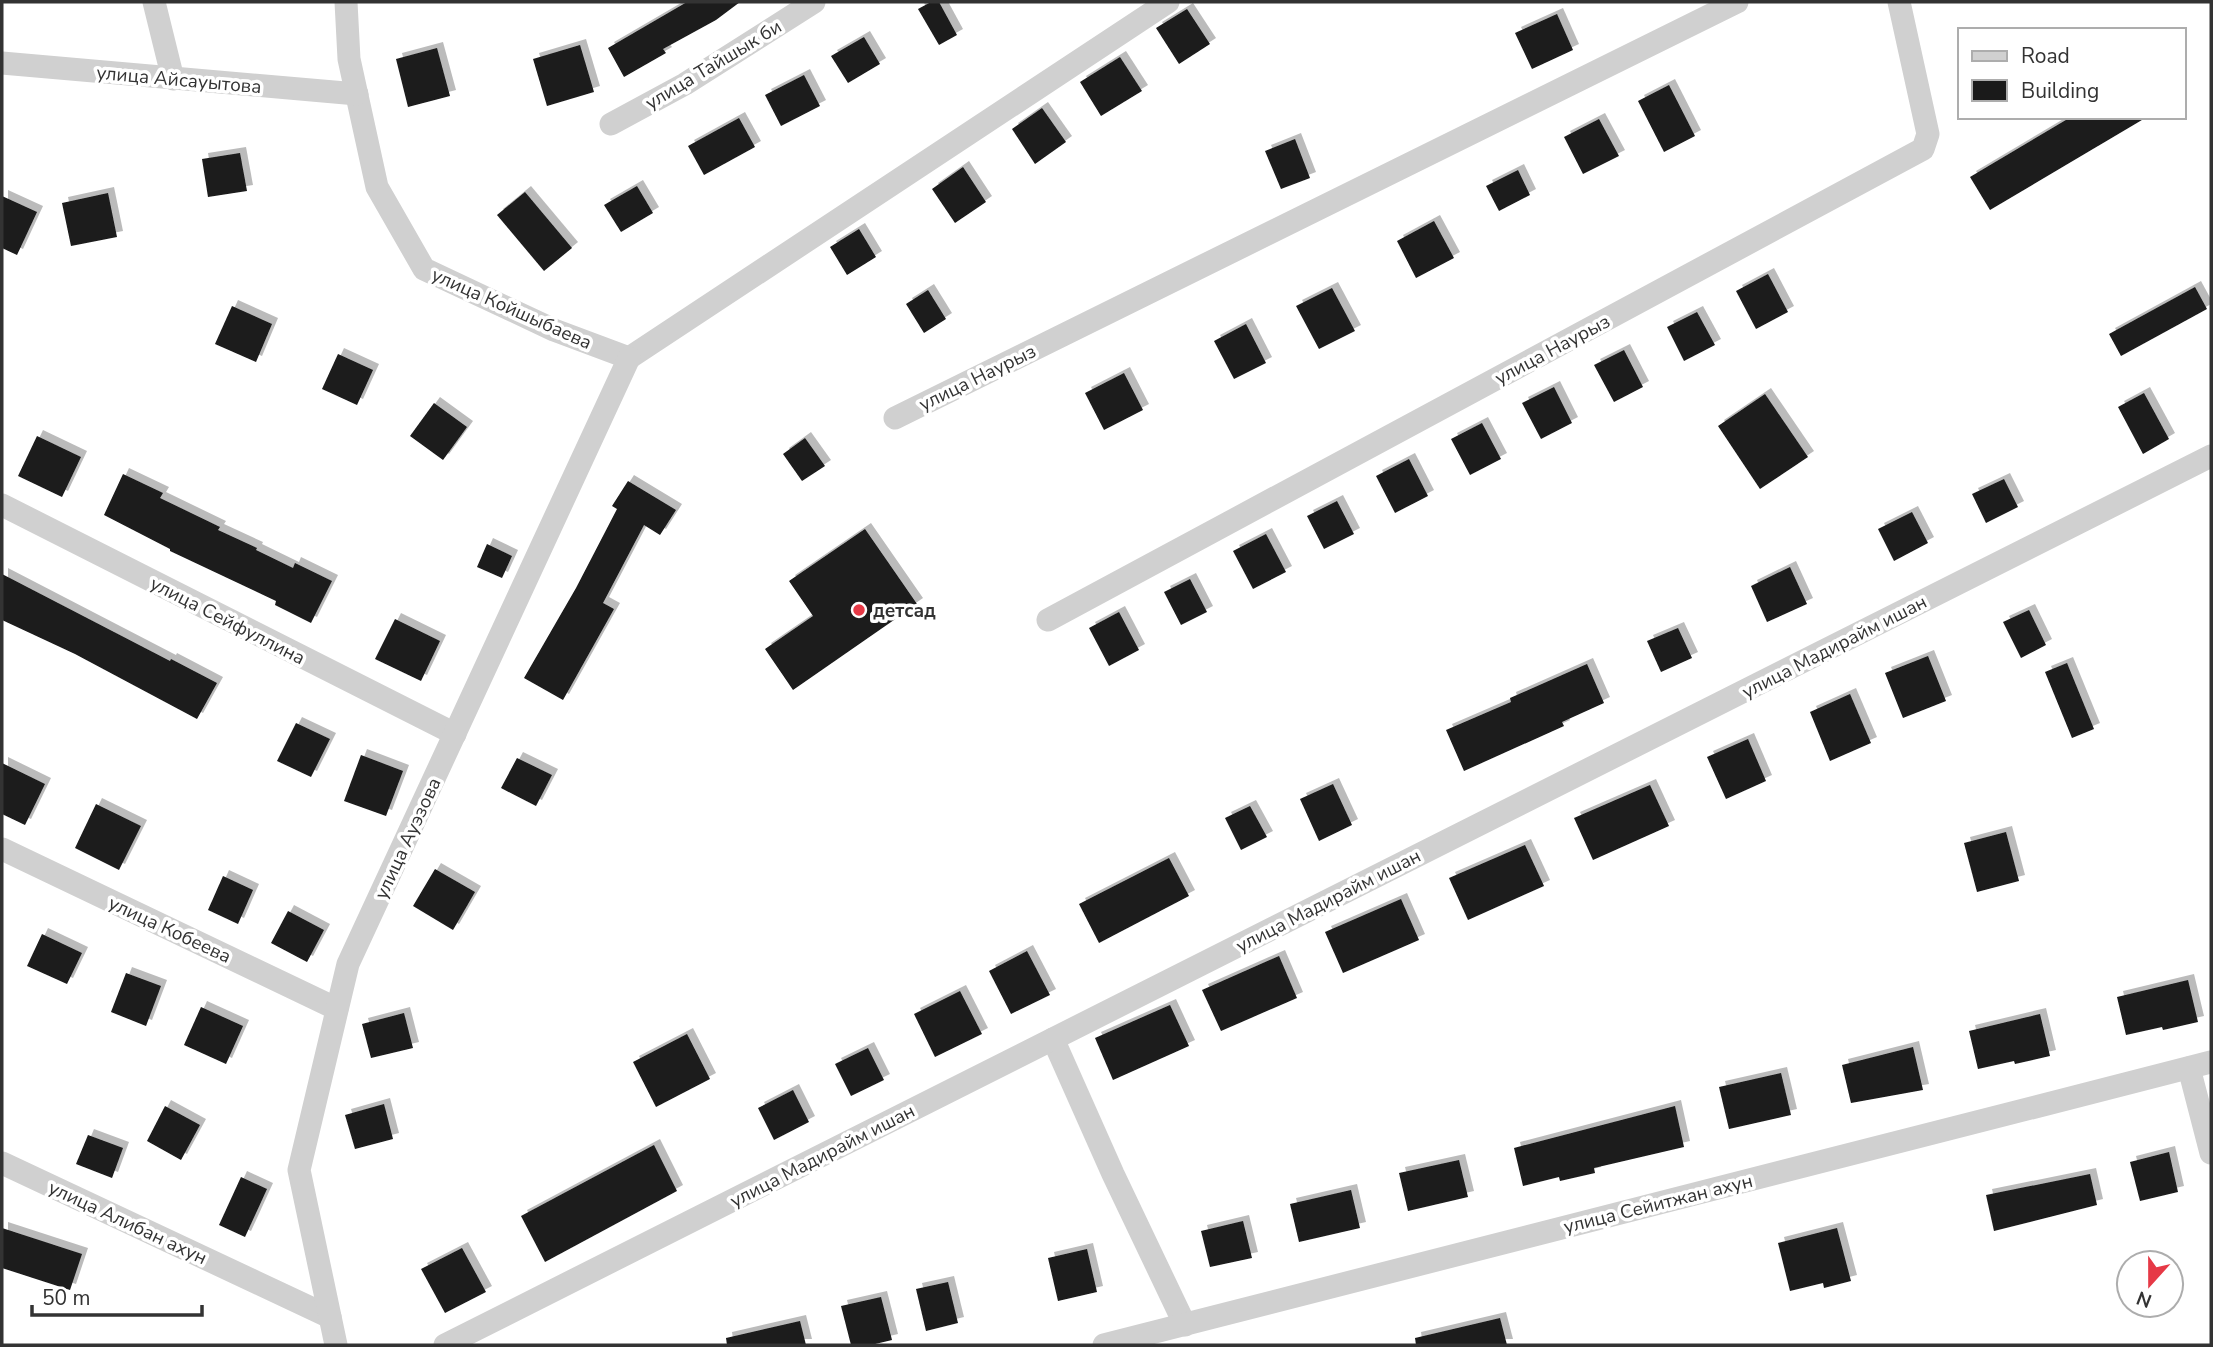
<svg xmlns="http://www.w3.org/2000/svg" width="2213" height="1347" viewBox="0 0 2213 1347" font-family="'Nunito Sans',sans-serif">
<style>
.building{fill:#1a1a1a;filter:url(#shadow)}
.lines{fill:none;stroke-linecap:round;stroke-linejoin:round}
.minor{stroke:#d0d0d0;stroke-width:23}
.poi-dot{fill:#e63946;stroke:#fff;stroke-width:2.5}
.labels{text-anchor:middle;stroke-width:7;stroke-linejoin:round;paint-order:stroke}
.street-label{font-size:19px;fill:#333;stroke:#fff}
.poi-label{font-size:19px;font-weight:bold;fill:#333;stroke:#fff;text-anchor:start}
</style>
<defs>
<filter id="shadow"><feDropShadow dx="6" dy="-6" stdDeviation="0" flood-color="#0004"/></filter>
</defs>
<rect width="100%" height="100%" fill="#fff"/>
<g class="building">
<polygon points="687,2 740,2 716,20 663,49 666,53 624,77 608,48"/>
<polygon points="931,2 939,2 957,35 939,45 918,9"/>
<polygon points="1187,9 1210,44 1179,64 1156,28"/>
<polygon points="1557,14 1573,50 1532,69 1515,33"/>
<polygon points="864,37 880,64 848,83 831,56"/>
<polygon points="580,45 594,92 547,106 533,59"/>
<polygon points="437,48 450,96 408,107 396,59"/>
<polygon points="1120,57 1142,91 1101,116 1080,82"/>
<polygon points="804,75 820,106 781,126 765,95"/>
<polygon points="1669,85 1695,136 1664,152 1638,101"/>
<polygon points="1042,108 1066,142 1035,164 1012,129"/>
<polygon points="2071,117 2147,117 1990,210 1970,177"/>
<polygon points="739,118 755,147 704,175 688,146"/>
<polygon points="1599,119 1619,156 1583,174 1564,137"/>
<polygon points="1295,139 1310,178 1281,189 1265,151"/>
<polygon points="240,153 247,191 208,197 202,159"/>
<polygon points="963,167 986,202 955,223 932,189"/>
<polygon points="1518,170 1530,195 1499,211 1486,186"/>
<polygon points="637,186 653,213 621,232 604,205"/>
<polygon points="525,192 572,248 544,271 497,215"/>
<polygon points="108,193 117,237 71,246 62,203"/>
<polygon points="2,196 37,212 17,255 2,248"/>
<polygon points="1434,221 1454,258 1416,278 1397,241"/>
<polygon points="859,229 876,257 847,275 830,247"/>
<polygon points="1768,274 1788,312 1756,329 1736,291"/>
<polygon points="2195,287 2207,309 2121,356 2109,334"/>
<polygon points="1332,288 1355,331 1319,349 1296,306"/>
<polygon points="928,290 946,319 924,333 906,304"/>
<polygon points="232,306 272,324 256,362 215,344"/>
<polygon points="1697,312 1715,345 1684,361 1667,327"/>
<polygon points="1246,324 1266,363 1234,379 1214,341"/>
<polygon points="1624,350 1643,387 1614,402 1594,365"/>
<polygon points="338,354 373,370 357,405 322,389"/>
<polygon points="1124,373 1143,410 1104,430 1085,393"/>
<polygon points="1554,387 1572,423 1541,439 1522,403"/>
<polygon points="2144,393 2169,439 2143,454 2118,407"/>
<polygon points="1765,394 1808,457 1760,489 1718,426"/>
<polygon points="434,403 467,427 443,460 410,436"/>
<polygon points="1482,423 1501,459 1470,475 1451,439"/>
<polygon points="37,436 81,457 62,497 18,476"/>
<polygon points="805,438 825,466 802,481 783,454"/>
<polygon points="1409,459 1428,496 1395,513 1376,476"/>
<polygon points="123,474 163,493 160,498 220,527 218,530 257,548 256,550 293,568 295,563 332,581 311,623 275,605 276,601 170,551 170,549 104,515"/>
<polygon points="2004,479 2018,507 1986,523 1972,494"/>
<polygon points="628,481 676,510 660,535 644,525 603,603 614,609 563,700 524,678 576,588 617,509 612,506"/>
<polygon points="1337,501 1354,534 1324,549 1307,516"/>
<polygon points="1912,512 1928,543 1894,561 1878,529"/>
<polygon points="865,529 917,604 793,690 765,649 813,616 789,581"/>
<polygon points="1266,534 1286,572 1253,589 1233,551"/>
<polygon points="487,544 512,556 502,578 477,567"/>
<polygon points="1790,567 1807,604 1767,622 1751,586"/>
<polygon points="2,574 170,661 171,659 217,683 197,719 75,654 2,620"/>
<polygon points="1190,579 1207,612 1181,625 1164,592"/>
<polygon points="2029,610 2046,645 2021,658 2003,622"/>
<polygon points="1119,612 1139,650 1109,666 1089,628"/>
<polygon points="395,619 440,641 421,681 375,659"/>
<polygon points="1678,628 1692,658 1661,672 1647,641"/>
<polygon points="1928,656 1946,701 1903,718 1885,673"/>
<polygon points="2067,663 2094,729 2072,738 2045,672"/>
<polygon points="1587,664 1604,703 1562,722 1564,726 1464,771 1446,730 1511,702 1510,698"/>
<polygon points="1850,694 1871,743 1830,761 1810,712"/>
<polygon points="296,723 330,739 311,777 277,761"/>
<polygon points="1748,739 1766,781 1726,799 1707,757"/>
<polygon points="361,755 403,771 386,816 344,801"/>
<polygon points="517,758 552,775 536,806 501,788"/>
<polygon points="2,763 45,784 25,825 2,814"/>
<polygon points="1333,784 1352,825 1319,841 1300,799"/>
<polygon points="1650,785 1669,826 1593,860 1574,818"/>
<polygon points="96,804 141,826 119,870 75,848"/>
<polygon points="1250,806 1267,837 1241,850 1225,818"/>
<polygon points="2006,832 2019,881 1977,892 1964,843"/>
<polygon points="1525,845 1544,886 1468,920 1449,878"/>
<polygon points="1169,858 1189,896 1099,943 1079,904"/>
<polygon points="435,869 475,892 453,930 413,906"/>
<polygon points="223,876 253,890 238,924 208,910"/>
<polygon points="1401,899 1419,940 1343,973 1325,932"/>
<polygon points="288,911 324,930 307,962 271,943"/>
<polygon points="42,934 82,953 67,984 27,966"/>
<polygon points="1027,951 1050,995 1011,1014 989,971"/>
<polygon points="1279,956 1297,998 1221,1031 1202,990"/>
<polygon points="126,973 161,986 146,1026 111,1012"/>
<polygon points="2188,980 2198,1022 2163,1030 2162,1027 2126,1035 2117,997"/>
<polygon points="960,991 982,1034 935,1057 914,1014"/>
<polygon points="1170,1005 1189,1046 1113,1080 1095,1038"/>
<polygon points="201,1007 243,1026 226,1064 184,1045"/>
<polygon points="404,1013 413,1048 371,1058 362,1024"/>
<polygon points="2040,1014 2050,1056 2015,1064 2014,1061 1978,1069 1969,1031"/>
<polygon points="687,1034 710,1079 656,1107 633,1062"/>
<polygon points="1913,1047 1923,1090 1851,1103 1842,1065"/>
<polygon points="868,1048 884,1080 851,1096 835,1064"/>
<polygon points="1781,1073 1791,1115 1729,1129 1719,1087"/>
<polygon points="793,1090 809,1122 774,1140 758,1108"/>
<polygon points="384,1104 393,1139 355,1149 345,1115"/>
<polygon points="165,1106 200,1125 181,1160 147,1141"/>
<polygon points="1675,1106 1684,1147 1594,1168 1595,1173 1560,1181 1559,1177 1523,1186 1514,1148"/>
<polygon points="88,1135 123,1148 112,1178 76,1164"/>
<polygon points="654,1145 677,1191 545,1262 521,1216"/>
<polygon points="2169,1152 2178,1192 2140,1201 2130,1162"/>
<polygon points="1459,1160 1468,1197 1408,1211 1399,1173"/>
<polygon points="2090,1174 2097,1205 1994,1231 1986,1195"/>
<polygon points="241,1177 267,1189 245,1237 219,1225"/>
<polygon points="1351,1190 1360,1228 1299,1242 1290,1204"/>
<polygon points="1243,1221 1252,1258 1210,1267 1201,1231"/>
<polygon points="2,1228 82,1254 70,1290 2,1268"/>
<polygon points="1837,1228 1851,1281 1824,1288 1823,1283 1790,1291 1778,1243"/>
<polygon points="462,1248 486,1292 445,1313 421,1269"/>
<polygon points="1087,1249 1097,1292 1058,1301 1048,1258"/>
<polygon points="948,1282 958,1323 926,1331 916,1289"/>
<polygon points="881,1297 892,1340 871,1345 851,1345 841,1306"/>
<polygon points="1500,1318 1507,1345 1416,1345 1415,1338"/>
<polygon points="800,1321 806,1345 727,1345 726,1338"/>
</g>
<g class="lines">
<g class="minor">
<polyline points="154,2 173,79"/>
<polyline points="346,2 349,59 377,187 424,269 554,330 629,358"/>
<polyline points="2,63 357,94"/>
<polyline points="611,124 685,84 814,2"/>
<polyline points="629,358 1168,2"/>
<polyline points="895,418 1737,2"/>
<polyline points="2,505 455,734"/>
<polyline points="1048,620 1923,149 1928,134 1899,2"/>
<polyline points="2,849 337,1009"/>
<polyline points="1053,1039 1113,1174 1185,1325"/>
<polyline points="2189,1068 2211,1153"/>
<polyline points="2,1163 330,1317"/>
<polyline points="336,1345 299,1170 348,964 629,358"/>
<polyline points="445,1345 2211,456"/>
<polyline points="1104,1345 2211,1062"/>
</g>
</g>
<circle class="poi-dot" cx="859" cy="610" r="7"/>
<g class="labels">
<g class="street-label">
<text transform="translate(713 64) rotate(-31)" y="7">улица Тайшык би</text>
<text transform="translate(179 79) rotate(5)" y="7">улица Айсауытова</text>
<text transform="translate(512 308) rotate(24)" y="7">улица Койшыбаева</text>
<text transform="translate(1552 349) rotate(-28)" y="7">улица Наурыз</text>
<text transform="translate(977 377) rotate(-26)" y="7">улица Наурыз</text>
<text transform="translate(228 620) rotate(27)" y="7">улица Сейфуллина</text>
<text transform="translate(1834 646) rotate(-27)" y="7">улица Мадирайм ишан</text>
<text transform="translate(407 838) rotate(-65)" y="7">улица Ауэзова</text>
<text transform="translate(1328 900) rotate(-27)" y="7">улица Мадирайм ишан</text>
<text transform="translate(170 929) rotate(25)" y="7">улица Кобеева</text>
<text transform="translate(822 1155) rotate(-27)" y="7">улица Мадирайм ишан</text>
<text transform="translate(1658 1203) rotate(-14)" y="7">улица Сейитжан ахун</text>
<text transform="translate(128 1222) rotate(25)" y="7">улица Алибан ахун</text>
</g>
<g class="poi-label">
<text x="873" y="617">детсад</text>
</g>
</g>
<rect width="2213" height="1347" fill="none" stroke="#333333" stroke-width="7"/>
<rect x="1958" y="28" width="228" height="91" fill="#ffffff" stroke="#adadad" stroke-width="2"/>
<rect x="1972" y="51" width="35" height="10" fill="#d0d0d0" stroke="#adadad" stroke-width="2"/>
<text x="2021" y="63" font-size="21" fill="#333333">Road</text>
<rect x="1972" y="80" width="35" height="21" fill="#1a1a1a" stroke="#adadad" stroke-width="2"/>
<text x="2021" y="98" font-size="21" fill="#333333">Building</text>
<g transform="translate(2150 1284) rotate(201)"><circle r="33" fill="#ffffff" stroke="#adadad" stroke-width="2"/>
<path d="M0-5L12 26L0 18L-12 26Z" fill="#e63946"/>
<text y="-10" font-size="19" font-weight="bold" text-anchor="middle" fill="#333333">N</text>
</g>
<path d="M32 1305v10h170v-10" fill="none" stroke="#333333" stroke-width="3.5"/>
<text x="42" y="1305" font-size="21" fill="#333333" stroke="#ffffff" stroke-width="5" paint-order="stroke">50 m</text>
</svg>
